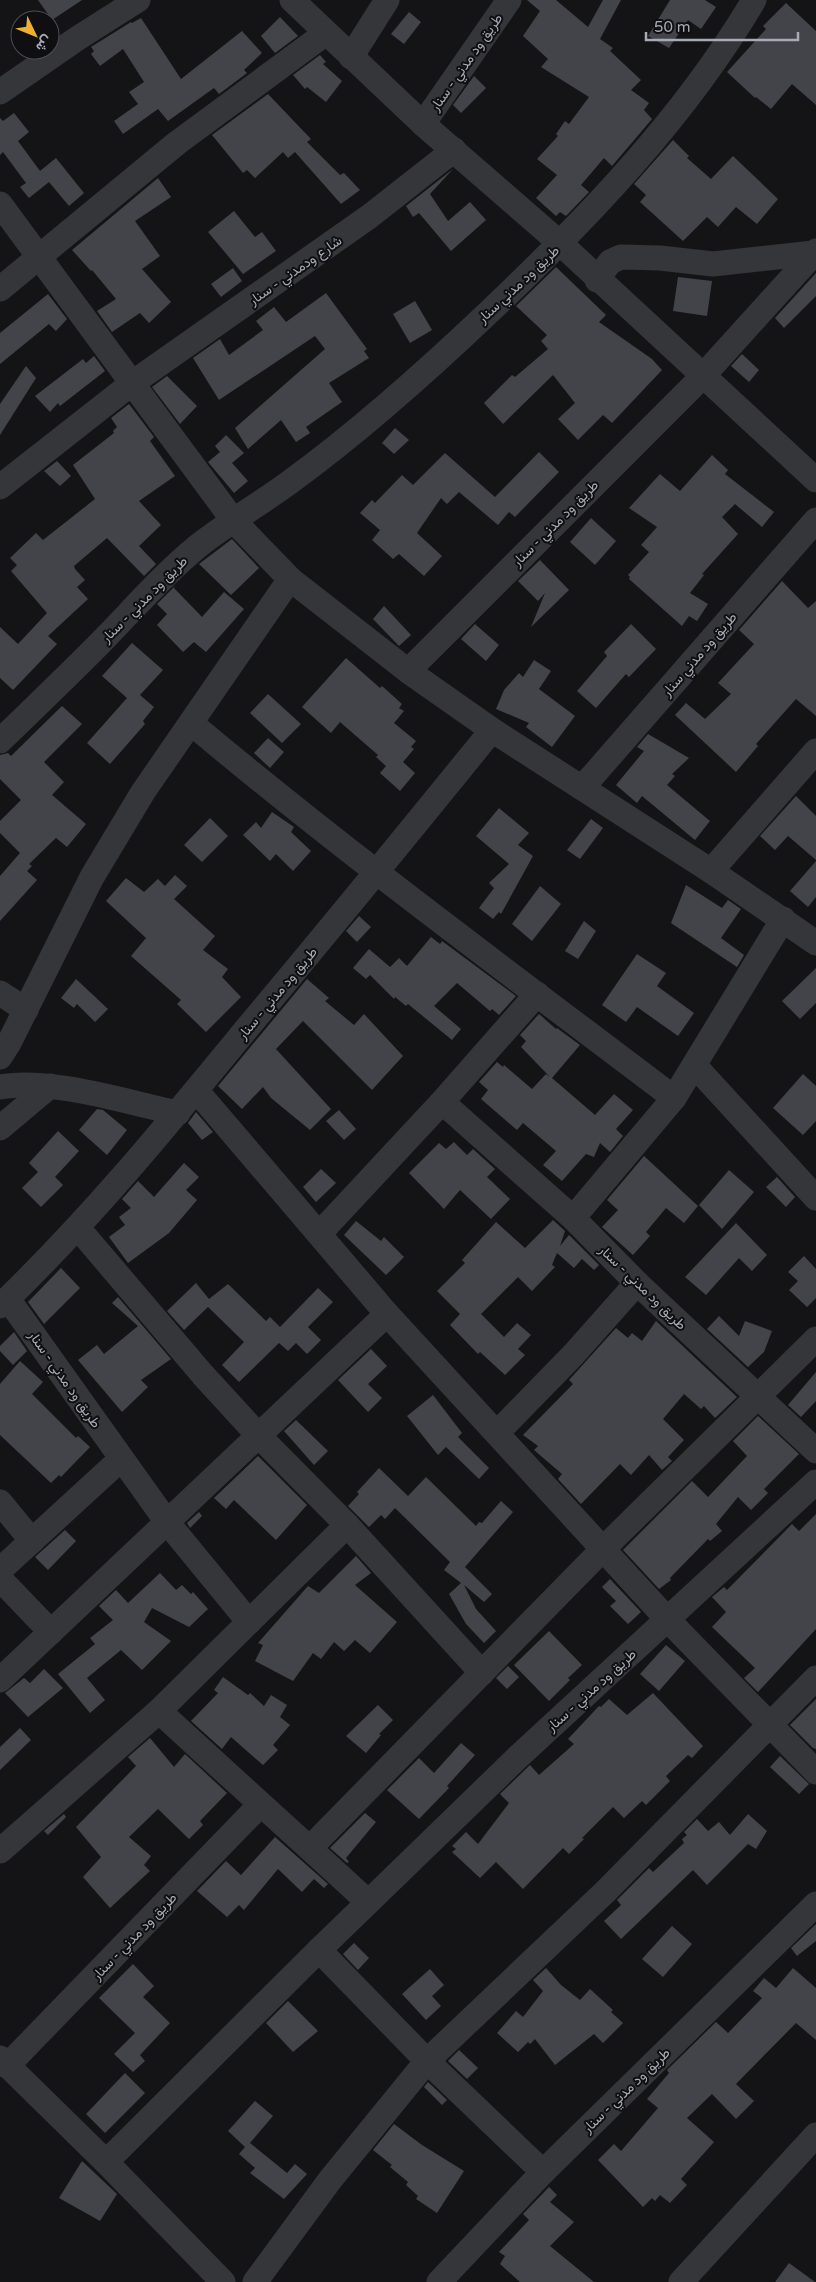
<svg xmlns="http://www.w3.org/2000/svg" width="816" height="2282" viewBox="0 0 816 2282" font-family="'Varela Round',Vazirmatn,sans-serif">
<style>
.building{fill:#434449}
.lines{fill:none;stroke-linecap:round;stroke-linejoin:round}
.street{stroke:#35363a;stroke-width:25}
.labels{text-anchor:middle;stroke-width:4;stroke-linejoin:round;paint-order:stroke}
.street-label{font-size:14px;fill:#a6abb6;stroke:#0f0f11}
</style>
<rect width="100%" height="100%" fill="#141416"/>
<g class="building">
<polygon points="38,0 82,0 52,20"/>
<polygon points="527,0 556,0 588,27 603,0 621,0 600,39 613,48 610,51 641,80 631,90 649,103 644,110 652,119 612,166 604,158 581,185 589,192 566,216 560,212 556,216 536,198 557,175 537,159 558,136 556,134 565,121 569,124 589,97 541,67 548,59 523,36 540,11"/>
<polygon points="670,0 705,0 716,7 701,29 688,20 669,48 648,36"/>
<polygon points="786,3 816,31 816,105 792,84 771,109 756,97 755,98 727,72 766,29 763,26"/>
<polygon points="409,12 421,22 404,44 391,34"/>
<polygon points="280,17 298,36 275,53 261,36"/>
<polygon points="141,18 181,79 242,31 262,53 244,70 247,73 219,94 214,88 168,121 158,109 123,134 114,121 138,104 129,92 144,82 123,49 100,66 91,54 94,51 91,47 131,22 132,23"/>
<polygon points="320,55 326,62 323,64 342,81 326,102 307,87 305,89 293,75"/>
<polygon points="474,76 486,88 461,113 453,105"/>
<polygon points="268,94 311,139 307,142 340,175 344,173 360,190 341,204 295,152 288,158 283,152 255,178 247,170 243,173 212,135"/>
<polygon points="14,113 29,132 18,141 40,171 56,158 84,193 69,206 49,182 29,198 20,187 26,183 3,152 0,155 0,118 3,121"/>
<polygon points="673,140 689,156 687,158 711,179 733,156 778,199 757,224 736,207 718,227 707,217 683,241 640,202 646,195 634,184"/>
<polygon points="453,169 430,194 448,221 470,202 486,220 451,251 419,213 413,217 406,206"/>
<polygon points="158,178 171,197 135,221 160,256 142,269 171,302 149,323 140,313 112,332 97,311 116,299 92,270 91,271 72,250"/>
<polygon points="234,211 255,237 262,232 276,251 243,274 208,232"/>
<polygon points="556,267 606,315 599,322 652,359 662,370 612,423 603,415 578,440 558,419 575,403 553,375 503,424 484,403 512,375 515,377 548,349 541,341 547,335 516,306"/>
<polygon points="233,268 242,281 221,297 211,284"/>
<polygon points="816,273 816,296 784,328 775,318"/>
<polygon points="678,277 712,281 707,316 673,311"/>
<polygon points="326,293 367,349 364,351 369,358 329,383 342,402 306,427 310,433 296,442 281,420 248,449 235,428 325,349 315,336 219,400 193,358 220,339 229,355 263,330 256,321 274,307 286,322"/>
<polygon points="48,294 67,319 56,331 49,324 0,364 0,333"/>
<polygon points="415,301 432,330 410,343 393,314"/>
<polygon points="742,354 759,370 749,382 731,366"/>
<polygon points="94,356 105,371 60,406 58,403 50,412 35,396 83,359 86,363"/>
<polygon points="26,366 36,378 0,435 0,404"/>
<polygon points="167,376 197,406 180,424 152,387"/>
<polygon points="129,404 154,437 150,441 175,476 139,501 161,525 139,546 156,564 144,576 107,538 74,566 75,569 85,580 77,587 88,599 48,636 57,644 13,690 0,678 0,627 18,644 47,613 11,571 17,565 10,558 36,533 43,540 95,499 73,465 114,433 113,431 117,427 111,418"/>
<polygon points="395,428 409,440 394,454 382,443"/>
<polygon points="226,435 244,453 232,463 248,481 234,493 208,462 220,452 215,446"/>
<polygon points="539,452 559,472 515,517 509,512 498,525 459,492 447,504 441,498 417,533 442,556 424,576 399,554 393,559 372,540 380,530 360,513 372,500 375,503 402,475 413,485 445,453 495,497"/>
<polygon points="712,455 728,470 725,474 774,512 762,527 735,504 722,517 738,534 702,574 704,575 690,593 708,604 697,621 689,616 682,626 629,579 630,577 628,575 649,552 641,545 657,527 629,508 660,474 680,491"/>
<polygon points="57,461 71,476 60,486 44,471"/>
<polygon points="591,518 616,541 595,565 570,542"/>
<polygon points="232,539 259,568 231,595 199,564"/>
<polygon points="540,560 569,590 531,627 545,593 538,601 518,581"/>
<polygon points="782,581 808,608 816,601 816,716 796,699 756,744 758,746 736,772 675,715 686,703 705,719 731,694 718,683 754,644 739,630"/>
<polygon points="175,586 174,588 202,617 224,592 244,609 206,652 194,642 183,652 157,625 167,614 157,604"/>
<polygon points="384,606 411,635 399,646 373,619"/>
<polygon points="475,624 499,645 486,661 461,639"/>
<polygon points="631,624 656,649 629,677 626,674 596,708 577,691 607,656 604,652"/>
<polygon points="132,643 163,670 140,695 154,707 143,721 145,724 110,764 87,743 127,698 102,676"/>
<polygon points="346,658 380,688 382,686 402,704 399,708 404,711 394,723 416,741 411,747 414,749 403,762 415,773 400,791 380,773 386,766 376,757 378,755 340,722 331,733 302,707"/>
<polygon points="534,660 551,671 539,689 575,716 552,747 526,727 529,723 496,709 504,690 519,673 523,677"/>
<polygon points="268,694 301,724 282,743 250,713"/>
<polygon points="62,706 82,724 44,762 64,782 52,795 86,824 67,847 56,838 29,864 32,866 27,871 37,880 0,921 0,876 20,853 0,833 0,821 21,800 0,779 0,755 8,753 11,756"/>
<polygon points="648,734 689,758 672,774 675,776 667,785 710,821 695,840 642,796 637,803 616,785 644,751 637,747"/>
<polygon points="268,738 284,752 270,768 254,753"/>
<polygon points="796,796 816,816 816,860 788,836 775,850 760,836"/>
<polygon points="499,808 529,833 518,845 533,856 501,914 499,912 493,919 479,908 494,888 489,883 509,864 476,836"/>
<polygon points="272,812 294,827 291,832 311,851 293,871 276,854 270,861 243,835 256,822 261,828"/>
<polygon points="210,818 228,836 202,862 184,845"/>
<polygon points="591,819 603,828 580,859 567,850"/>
<polygon points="816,861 816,897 808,907 790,891"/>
<polygon points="175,875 187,886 174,899 215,936 203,950 228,969 222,977 241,997 206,1032 177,1004 181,1000 131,956 146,938 106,901 126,878 144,892 158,879 165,886"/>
<polygon points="686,885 722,908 728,900 741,909 721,938 744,955 737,967 671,923"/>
<polygon points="540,886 561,904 532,941 512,924"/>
<polygon points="359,916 371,927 357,942 346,931"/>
<polygon points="584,921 596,931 578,959 565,951"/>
<polygon points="431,937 440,944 442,941 516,996 499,1015 492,1009 490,1011 457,983 434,1006 461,1029 452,1040 408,1004 406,1006 395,997 394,999 370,975 366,979 353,968 369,949 390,967 399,958 407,966"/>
<polygon points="637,954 666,973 657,986 694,1013 678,1036 637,1007 626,1022 602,1005"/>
<polygon points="816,968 816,1003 800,1019 782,1001"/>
<polygon points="76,979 108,1009 95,1022 77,1004 74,1008 61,998"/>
<polygon points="307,979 329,998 325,1001 354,1025 364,1014 403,1056 372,1090 303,1021 276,1049 331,1109 310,1130 271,1098 263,1087 242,1109 218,1086"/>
<polygon points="539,1014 556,1029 557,1028 580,1045 552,1078 595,1115 614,1094 633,1110 616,1129 623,1136 610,1152 600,1143 594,1157 586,1154 562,1181 543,1165 556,1151 523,1123 517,1130 481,1099 488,1090 479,1082 497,1062 503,1067 504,1065 532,1089 546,1074 550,1077 521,1047 526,1041 520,1035"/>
<polygon points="803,1074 816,1086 816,1121 803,1135 773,1108"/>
<polygon points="97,1109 103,1110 127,1130 107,1155 79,1130"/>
<polygon points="339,1110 356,1129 344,1140 326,1121"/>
<polygon points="196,1112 213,1132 202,1140 188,1123"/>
<polygon points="58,1131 79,1151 55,1177 63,1185 41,1207 22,1188 38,1172 29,1163"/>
<polygon points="454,1142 467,1155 473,1149 495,1169 487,1177 510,1199 491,1219 460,1190 444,1209 409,1173 439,1143 446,1149"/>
<polygon points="644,1156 698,1206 684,1223 666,1208 646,1232 650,1236 633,1255 602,1227 618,1210 607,1200"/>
<polygon points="184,1163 199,1177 186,1190 197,1200 169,1233 128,1263 109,1237 125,1225 119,1217 131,1208 122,1199 138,1181 154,1197"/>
<polygon points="321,1169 336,1183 316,1202 303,1187"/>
<polygon points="729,1170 754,1192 722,1229 699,1205"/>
<polygon points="777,1177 795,1197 786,1207 766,1187"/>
<polygon points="553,1220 565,1231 560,1246 569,1235 599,1265 594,1270 582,1259 574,1268 557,1253 552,1265 555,1267 532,1291 518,1277 481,1314 504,1337 517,1323 531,1335 518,1349 525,1355 505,1375 480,1352 478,1354 450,1325 460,1314 437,1291 465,1263 462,1260 496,1222 525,1248"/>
<polygon points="356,1221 381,1241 384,1237 404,1257 386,1275 344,1235"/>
<polygon points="736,1223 767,1255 752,1271 739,1258 706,1295 685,1277"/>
<polygon points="804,1256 816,1269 816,1298 807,1307 789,1290 798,1281 788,1272"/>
<polygon points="61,1268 80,1288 44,1324 28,1302"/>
<polygon points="196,1283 209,1299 228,1284 266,1321 270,1317 280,1327 318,1288 333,1302 308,1327 321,1340 307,1354 296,1343 288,1351 279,1343 239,1382 222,1365 244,1342 208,1307 184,1330 167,1311"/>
<polygon points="118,1297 171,1359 141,1380 148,1387 122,1412 78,1360 97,1345 104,1354 138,1326 112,1303"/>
<polygon points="719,1316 739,1336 745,1321 772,1331 764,1352 748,1367 707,1329"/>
<polygon points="656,1321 737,1397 715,1418 704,1406 701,1409 684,1394 663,1419 684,1440 668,1457 672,1461 662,1470 649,1455 631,1475 620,1464 581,1504 558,1479 562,1474 534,1450 538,1446 523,1435 573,1384 569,1380 616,1328 628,1338 632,1333 642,1341"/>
<polygon points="14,1332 27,1351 13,1365 0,1351 0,1346"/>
<polygon points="371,1349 387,1366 368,1384 382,1398 368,1412 338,1380"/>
<polygon points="20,1361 43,1382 32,1394 76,1438 78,1436 90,1447 61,1477 59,1475 51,1483 0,1435 0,1384"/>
<polygon points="816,1372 816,1401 801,1417 788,1405"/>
<polygon points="433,1395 462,1433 458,1437 489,1468 479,1479 446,1447 438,1455 407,1416"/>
<polygon points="758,1416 799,1454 764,1489 768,1493 751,1510 738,1497 716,1524 722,1531 710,1541 708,1539 670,1578 671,1580 659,1589 623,1550 692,1481 708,1497 747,1456 733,1441"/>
<polygon points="296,1420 328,1451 314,1465 284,1431"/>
<polygon points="258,1456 307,1505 276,1540 234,1500 226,1509 214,1498"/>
<polygon points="379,1468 408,1496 426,1477 476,1526 479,1522 482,1523 501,1501 513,1512 465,1567 492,1594 484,1602 464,1585 476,1609 496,1631 484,1643 466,1624 449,1594 461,1583 444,1570 450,1562 395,1508 385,1519 381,1515 369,1527 348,1506 359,1494 357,1492"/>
<polygon points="199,1512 202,1516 190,1528 187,1523"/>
<polygon points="816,1514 816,1629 758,1692 744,1678 755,1668 712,1627 726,1612 712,1597 724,1587 727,1590 792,1524 799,1531"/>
<polygon points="65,1530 76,1541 48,1570 35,1557"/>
<polygon points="356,1556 371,1573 355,1585 397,1622 370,1653 355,1640 344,1651 334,1642 321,1659 313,1653 293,1681 255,1661 263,1645 258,1643 308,1586 319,1593"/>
<polygon points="160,1573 176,1590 182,1585 191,1594 193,1592 208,1609 189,1627 152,1608 144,1622 171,1641 142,1670 121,1650 87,1678 105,1700 90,1713 58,1674 95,1644 90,1638 113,1620 99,1606 116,1590 128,1603"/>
<polygon points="610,1579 641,1612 628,1624 610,1606 616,1601 602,1587"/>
<polygon points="549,1631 582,1665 568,1678 570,1680 549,1701 514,1665"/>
<polygon points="666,1645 685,1661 659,1691 640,1674"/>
<polygon points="508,1666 519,1677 507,1689 496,1678"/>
<polygon points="44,1669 63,1688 28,1717 5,1693 24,1678 30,1683"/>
<polygon points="223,1677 248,1695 250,1693 264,1706 271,1695 287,1705 280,1717 290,1725 273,1745 278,1750 263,1765 231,1737 222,1749 191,1721 218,1693 214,1690"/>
<polygon points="653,1693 703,1746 692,1758 688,1755 666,1776 670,1781 646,1805 642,1801 624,1818 613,1807 582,1838 584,1839 569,1854 563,1848 523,1889 496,1862 480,1878 452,1852 456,1849 452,1846 466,1832 478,1844 509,1803 500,1794 530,1765 539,1775 574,1744 568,1739 599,1706 601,1707 609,1699 627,1715"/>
<polygon points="816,1699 816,1749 813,1748 790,1725"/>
<polygon points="378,1705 393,1720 379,1734 381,1735 366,1753 346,1736"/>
<polygon points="20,1728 31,1740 0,1770 0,1747"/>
<polygon points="150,1738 174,1767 185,1754 227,1793 200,1821 203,1825 189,1839 158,1809 129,1837 151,1856 144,1865 150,1871 110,1908 83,1877 101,1857 76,1827 136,1766 128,1757"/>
<polygon points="461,1743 475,1755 447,1786 449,1788 419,1819 387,1790 419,1758 434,1773"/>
<polygon points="780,1756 809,1784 799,1794 770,1767"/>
<polygon points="365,1813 376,1822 346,1858 349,1862 347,1863 330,1848"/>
<polygon points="64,1814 66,1817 48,1835 44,1831"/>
<polygon points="748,1814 767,1831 756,1849 748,1844 707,1885 693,1870 621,1939 604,1921 621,1905 617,1900 649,1868 653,1872 684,1843 682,1839 687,1835 684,1832 697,1819 708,1831 719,1822 730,1835"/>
<polygon points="275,1837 328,1884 324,1888 314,1879 302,1892 278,1869 244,1910 239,1905 227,1917 197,1891 226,1861 241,1875"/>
<polygon points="816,1924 816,1941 797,1956 791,1948"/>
<polygon points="672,1926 692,1944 663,1977 642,1959"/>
<polygon points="354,1943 369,1958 358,1970 343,1954"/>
<polygon points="133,1964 154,1986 143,1997 170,2023 140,2055 145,2061 133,2072 114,2054 135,2033 99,1998"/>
<polygon points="546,1968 561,1985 580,2000 590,1989 613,2010 611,2012 623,2023 603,2043 594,2034 555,2065 535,2039 530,2044 528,2042 518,2052 497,2033 516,2011 523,2017 543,1991 533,1980"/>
<polygon points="793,1968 816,1988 816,2040 796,2023 736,2084 754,2101 736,2119 712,2094 687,2118 714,2142 681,2179 687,2185 670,2203 660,2195 655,2201 652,2198 643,2207 598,2160 614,2144 621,2151 658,2108 647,2099 669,2073 667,2070 716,2022 728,2033 762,1998 753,1991 764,1978 776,1988"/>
<polygon points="430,1969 444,1985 432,1996 441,2006 426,2020 402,1994"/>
<polygon points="288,2001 318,2031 293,2052 266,2023"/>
<polygon points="459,2050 478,2068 467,2079 448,2061"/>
<polygon points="125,2073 145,2093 105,2133 86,2114"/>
<polygon points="428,2082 447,2100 442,2105 424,2087"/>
<polygon points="255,2101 273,2116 250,2143 287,2173 295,2164 307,2174 284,2199 250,2173 255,2168 239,2154 245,2147 228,2131"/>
<polygon points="394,2124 422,2145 464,2171 437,2213 416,2199 418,2196 406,2185 408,2182 390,2167 392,2165 373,2150"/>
<polygon points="82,2161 117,2194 100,2221 59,2198"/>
<polygon points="549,2187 557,2195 550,2202 574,2222 550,2246 594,2282 520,2282 500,2264 505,2256 499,2252 529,2220 523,2214"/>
<polygon points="789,2263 815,2282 775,2282"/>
</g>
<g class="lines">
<g class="street">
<polyline points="292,0 423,124 561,244 816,480"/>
<polyline points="351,57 387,0"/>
<polyline points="0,92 78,38 138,0"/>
<polyline points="423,124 509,0"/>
<polyline points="0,204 233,520 290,579 408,671 492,730 711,871 816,943"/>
<polyline points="597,280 610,262 621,257 660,258 713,264 814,253"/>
<polyline points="0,289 177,143 326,33"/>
<polyline points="0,487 131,384 370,216 454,150"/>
<polyline points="408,671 702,377 816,251"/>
<path d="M 191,723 C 347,854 512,975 674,1098"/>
<path d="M 0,741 C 36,706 72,672 107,636 C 136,606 165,573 198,546 C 227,523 260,504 290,482 C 360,431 426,372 489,312 C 587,219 685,117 754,0"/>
<polyline points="582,788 816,520"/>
<polyline points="711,871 816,751"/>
<polyline points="0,993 26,1010"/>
<polyline points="0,1057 9,1043 92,877 143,792 290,579"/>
<polyline points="695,1066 816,1198"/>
<path d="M 0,1087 C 52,1078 125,1102 178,1113"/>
<polyline points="196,1090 387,1314 668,1620 816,1772"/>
<polyline points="442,1102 573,1218 637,1283 816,1451"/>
<polyline points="0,1128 50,1086"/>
<polyline points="573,1218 674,1098 783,919"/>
<polyline points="78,1228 203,1375 258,1435 347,1525 482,1673"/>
<polyline points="320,1233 442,1102 537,994"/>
<polyline points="8,1299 167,1522 249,1622"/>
<path d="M 0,1306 C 90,1220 169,1123 248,1027 C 330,929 411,830 492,730"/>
<polyline points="497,1433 573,1355 637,1283"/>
<polyline points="0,1502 32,1541"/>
<polyline points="0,1570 121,1459"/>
<polyline points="0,1579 51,1632"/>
<polyline points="0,1680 387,1314"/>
<path d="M 159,1711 C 228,1775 299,1838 368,1902"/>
<polyline points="310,1848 603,1549 816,1339"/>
<polyline points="0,1851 159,1711 347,1525"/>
<polyline points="319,1950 427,2061 543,2172"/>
<polyline points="0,2058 106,2162 223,2282"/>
<polyline points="7,2066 260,1805"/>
<polyline points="106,2162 319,1950 518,1757 816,1482"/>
<polyline points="255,2282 330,2180 427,2061 605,1892 816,1678"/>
<polyline points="439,2282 543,2172 816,1904"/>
<polyline points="681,2282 816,2135"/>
</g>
</g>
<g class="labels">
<g class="street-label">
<text transform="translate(466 62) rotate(-55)" y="5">طريق ود مدني - سنار</text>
<text transform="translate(295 270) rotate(-35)" y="5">شارع ودمدني - سنار</text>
<text transform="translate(518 284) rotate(-43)" y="5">طريق ود مدني سنار</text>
<text transform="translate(555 523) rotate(-45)" y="5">طريق ود مدني - سنار</text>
<text transform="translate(144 599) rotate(-45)" y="5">طريق ود مدني - سنار</text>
<text transform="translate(699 654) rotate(-49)" y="5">طريق ود مدني سنار</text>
<text transform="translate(277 993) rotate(-50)" y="5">طريق ود مدني - سنار</text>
<text transform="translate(643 1287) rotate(44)" y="5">طريق ود مدني - سنار</text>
<text transform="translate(65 1379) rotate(55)" y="5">طريق ود مدني - سنار</text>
<text transform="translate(591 1690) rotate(-42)" y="5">طريق ود مدني - سنار</text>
<text transform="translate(134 1936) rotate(-46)" y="5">طريق ود مدني - سنار</text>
<text transform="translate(626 2090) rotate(-44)" y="5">طريق ود مدني - سنار</text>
</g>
</g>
<g transform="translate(35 35) rotate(133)"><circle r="24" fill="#0f0f11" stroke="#4b4d53"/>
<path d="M0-4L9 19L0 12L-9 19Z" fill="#eeaf33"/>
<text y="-8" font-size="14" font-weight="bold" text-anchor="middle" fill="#a6abb6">ش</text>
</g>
<path d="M646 32v8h152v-8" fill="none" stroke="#a6abb6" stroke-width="2.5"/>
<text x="654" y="32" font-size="15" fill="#a6abb6" stroke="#0f0f11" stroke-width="4" paint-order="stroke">50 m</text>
</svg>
